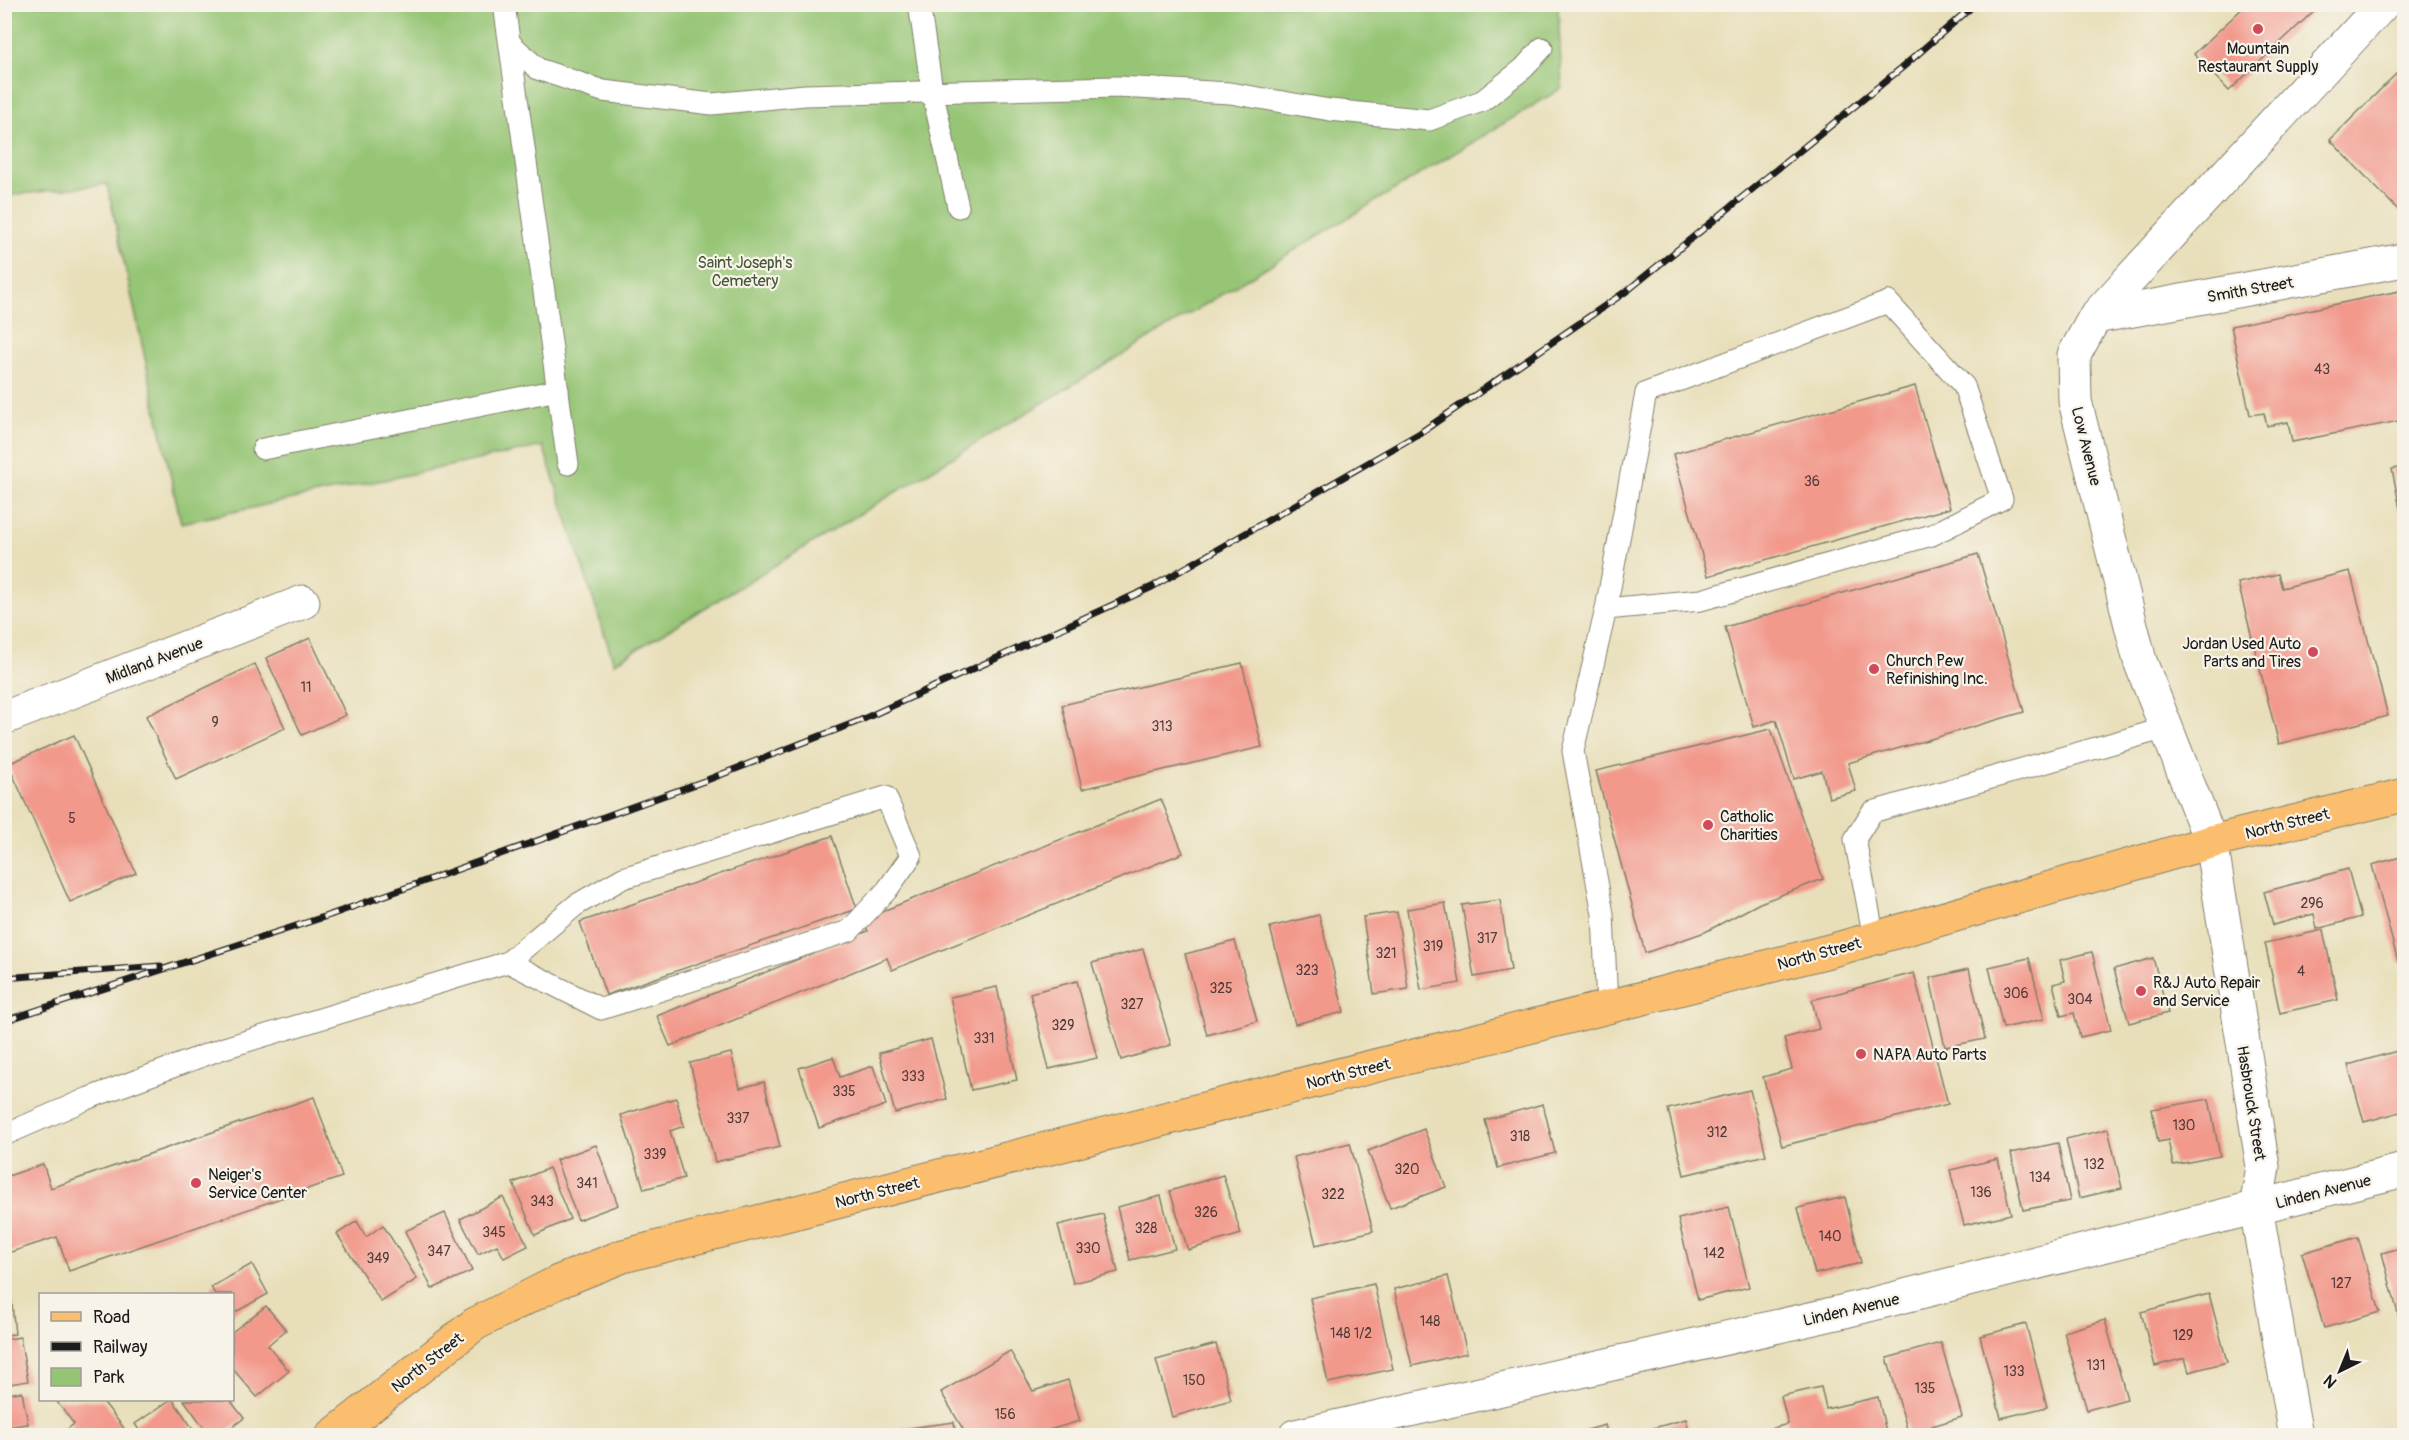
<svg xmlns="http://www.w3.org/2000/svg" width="2409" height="1440" viewBox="0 0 2409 1440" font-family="Pangolin,sans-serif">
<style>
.green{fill:#95c574;stroke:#587048;stroke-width:1.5}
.building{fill:#f2998c}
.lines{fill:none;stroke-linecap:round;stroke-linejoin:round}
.service-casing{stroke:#827e6b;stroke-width:23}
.minor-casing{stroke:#827e6b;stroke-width:35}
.primary-casing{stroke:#827e6b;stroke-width:35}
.service{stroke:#fff;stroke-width:21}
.minor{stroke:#fff;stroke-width:33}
.primary{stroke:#fabe6e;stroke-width:33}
.rail-casing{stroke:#1c1c1c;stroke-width:7}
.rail{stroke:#f7f3e8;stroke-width:4.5;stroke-dasharray:14;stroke-linecap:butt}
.poi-dot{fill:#d1495b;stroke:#f7f3e8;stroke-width:2}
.labels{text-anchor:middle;stroke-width:4.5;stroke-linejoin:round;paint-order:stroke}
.number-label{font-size:14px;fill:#523b38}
.poi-label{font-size:16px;fill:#1c1c1c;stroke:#f7f3e8;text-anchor:start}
.park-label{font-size:16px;fill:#46573b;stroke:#f7f3e8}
.street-label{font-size:16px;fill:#1c1c1c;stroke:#f7f3e8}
</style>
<rect width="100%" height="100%" fill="#f7f3e8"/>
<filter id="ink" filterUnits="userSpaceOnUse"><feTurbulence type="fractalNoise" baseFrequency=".0167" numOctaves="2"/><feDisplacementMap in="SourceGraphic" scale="12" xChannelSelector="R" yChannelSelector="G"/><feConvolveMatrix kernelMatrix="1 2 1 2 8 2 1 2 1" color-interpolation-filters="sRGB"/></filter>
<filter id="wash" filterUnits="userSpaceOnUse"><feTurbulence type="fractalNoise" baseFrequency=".008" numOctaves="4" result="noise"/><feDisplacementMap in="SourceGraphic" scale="24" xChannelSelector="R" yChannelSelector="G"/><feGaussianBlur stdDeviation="1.35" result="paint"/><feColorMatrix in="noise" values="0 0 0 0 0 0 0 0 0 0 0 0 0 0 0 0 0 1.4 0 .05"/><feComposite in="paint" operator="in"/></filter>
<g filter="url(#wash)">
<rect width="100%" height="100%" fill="#e8dfba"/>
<polygon class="green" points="4,5 1558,5 1562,88 614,663 543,446 181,523 107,184 5,196"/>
<g id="blocks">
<g class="building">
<polygon points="2247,4 2321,4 2229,91 2194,54"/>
<polygon points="2404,66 2404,216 2330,140"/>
<polygon points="2404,290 2404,420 2292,442 2288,422 2267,426 2264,413 2250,415 2231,326"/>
<polygon points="1915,386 1950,508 1708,576 1673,454"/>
<polygon points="2404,467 2404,524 2403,524 2392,469"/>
<polygon points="1978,554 2024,712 1848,763 1856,791 1829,798 1822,771 1794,779 1776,720 1754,727 1725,627"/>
<polygon points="2350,571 2388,716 2279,744 2238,583 2278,574 2282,588"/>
<polygon points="310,638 346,715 302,735 266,658"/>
<polygon points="1242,663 1262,747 1082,789 1062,705"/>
<polygon points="255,664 285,728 176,779 146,716"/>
<polygon points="1771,729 1823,879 1760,903 1705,932 1645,953 1596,771"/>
<polygon points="74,735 136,873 70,902 8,764"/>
<polygon points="1161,799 1183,853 892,970 887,958 670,1046 657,1016 868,931 863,919"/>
<polygon points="832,836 857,909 606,995 580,922"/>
<polygon points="2404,856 2404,961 2398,962 2372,865"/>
<polygon points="2348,869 2361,917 2317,929 2314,914 2273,925 2264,892"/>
<polygon points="1500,900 1511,970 1474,977 1462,905"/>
<polygon points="1445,903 1460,983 1421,990 1407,909"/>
<polygon points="1397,912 1408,989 1374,994 1363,917"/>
<polygon points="1319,915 1344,1012 1295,1024 1270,927"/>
<polygon points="2323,930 2338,1000 2280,1013 2265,943"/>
<polygon points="1235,941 1257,1021 1207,1035 1185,954"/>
<polygon points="1143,949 1171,1045 1121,1060 1092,963"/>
<polygon points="2092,952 2111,1030 2080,1037 2074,1013 2061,1016 2053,984 2065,981 2060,960"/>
<polygon points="2029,958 2044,1019 2003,1028 1989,967"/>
<polygon points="2153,958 2168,1013 2129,1023 2114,969"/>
<polygon points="1969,969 1985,1039 1945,1047 1930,978"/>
<polygon points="1914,973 1948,1104 1782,1146 1763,1077 1792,1069 1784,1038 1819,1029 1812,1000"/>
<polygon points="1077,981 1097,1058 1049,1069 1030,993"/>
<polygon points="997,987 1017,1080 971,1090 950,997"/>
<polygon points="931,1039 947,1099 895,1113 879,1053"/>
<polygon points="2404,1049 2404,1111 2364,1122 2348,1065"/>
<polygon points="731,1053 740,1088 764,1082 780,1147 715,1162 690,1063"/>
<polygon points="833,1057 840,1077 873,1066 886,1105 819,1128 799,1068"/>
<polygon points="1750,1090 1766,1155 1684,1175 1668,1109"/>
<polygon points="314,1097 342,1177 69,1271 57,1237 5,1254 5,1177 43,1164 51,1188"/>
<polygon points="676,1098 684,1126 670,1131 684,1178 644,1189 621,1115"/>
<polygon points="2209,1099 2220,1156 2173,1165 2168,1140 2158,1142 2152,1109"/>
<polygon points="1543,1104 1555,1153 1498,1168 1485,1120"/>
<polygon points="1424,1129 1446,1187 1390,1208 1368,1151"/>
<polygon points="2108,1129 2122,1188 2079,1198 2066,1139"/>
<polygon points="1350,1143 1373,1231 1316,1245 1294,1157"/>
<polygon points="2058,1143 2070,1201 2023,1210 2011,1153"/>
<polygon points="596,1145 618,1205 578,1220 556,1160"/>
<polygon points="1998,1159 2011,1214 1964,1225 1950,1170"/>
<polygon points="549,1168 570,1219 535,1235 513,1183"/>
<polygon points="1223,1175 1241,1234 1188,1250 1170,1191"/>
<polygon points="1161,1196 1175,1249 1130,1260 1117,1207"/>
<polygon points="503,1197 528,1246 504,1258 497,1245 478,1254 460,1219"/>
<polygon points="1845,1197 1861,1263 1815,1274 1798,1208"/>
<polygon points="1729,1207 1749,1287 1698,1300 1678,1219"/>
<polygon points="445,1213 472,1271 432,1289 405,1231"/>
<polygon points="1103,1214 1118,1272 1073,1283 1058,1225"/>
<polygon points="357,1221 366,1237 383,1225 417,1279 381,1302 337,1234"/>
<polygon points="2358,1237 2380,1312 2324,1328 2302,1253"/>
<polygon points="2404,1247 2404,1337 2382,1253"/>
<polygon points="252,1264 268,1294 232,1314 232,1294 215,1294 211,1287"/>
<polygon points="1448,1276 1467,1353 1412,1366 1394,1289"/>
<polygon points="1374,1284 1393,1369 1328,1383 1310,1298"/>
<polygon points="11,1294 15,1334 4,1335 4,1295"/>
<polygon points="2209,1294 2227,1362 2189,1372 2185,1358 2155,1366 2141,1312"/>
<polygon points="266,1306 286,1330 268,1345 289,1371 257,1397 232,1368 232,1332"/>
<polygon points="2105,1320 2127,1399 2087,1410 2064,1332"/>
<polygon points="2026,1324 2047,1407 2001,1418 1980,1336"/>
<polygon points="20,1337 28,1381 4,1385 4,1340"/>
<polygon points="1941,1343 1962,1417 1932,1426 1935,1436 1909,1436 1887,1358"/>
<polygon points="1216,1344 1231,1400 1172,1417 1156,1360"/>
<polygon points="1010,1351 1033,1391 1068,1380 1080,1421 1045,1431 1046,1436 967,1436 941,1392"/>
<polygon points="1821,1387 1826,1409 1878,1397 1887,1436 1744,1436 1788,1424 1781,1396"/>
<polygon points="22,1392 28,1424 4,1427 4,1394"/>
<polygon points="60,1400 102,1400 130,1436 58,1436 74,1424 57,1402"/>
<polygon points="170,1400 173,1400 198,1436 143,1436 135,1424"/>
<polygon points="184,1400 230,1400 244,1418 220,1436 210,1436"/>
<polygon points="1686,1419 1690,1436 1640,1436 1639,1432"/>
<polygon points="954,1422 956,1436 903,1436 902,1429"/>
<polygon points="1605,1425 1608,1436 1570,1436 1570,1435"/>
</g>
</g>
</g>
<g filter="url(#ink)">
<use href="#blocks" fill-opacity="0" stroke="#827e6b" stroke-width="1.5"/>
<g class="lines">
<g class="service-casing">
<g id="service">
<polyline points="504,4 568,464"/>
<polyline points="919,4 932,90 958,207"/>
<polyline points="510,43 538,69 603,91 712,104 805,95 1118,87 1230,93 1330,110 1429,120 1482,101 1524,68 1542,48"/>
<polyline points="263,449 558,390"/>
<polyline points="1606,609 1701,600 1932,535 2002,499 1964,386 1888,302 1646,393 1606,609 1573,751 1603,914 1607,1007"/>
<polyline points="1874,938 1855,839 1872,812 2166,728"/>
<polyline points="4,1135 89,1098 224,1048 508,962 576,905 623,878 886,797 911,856 887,890 849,931 601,1009 508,962"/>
</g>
</g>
<g class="minor-casing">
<g id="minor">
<polyline points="2095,317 2404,260"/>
<polyline points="4,718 303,602"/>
<polyline points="1295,1436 1845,1311 2404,1170"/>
<polyline points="2296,1436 2256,1208 2263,1167 2211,842 2140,661 2075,401 2074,355 2095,317 2383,4"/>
</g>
</g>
<g class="primary-casing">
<polyline id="primary" points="332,1436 475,1324 558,1282 623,1256 1833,950 2211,842 2404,795"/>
</g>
<use href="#service" class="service"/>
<use href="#minor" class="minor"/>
<use href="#primary" class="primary"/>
<g class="rail-casing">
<g id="rail">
<polyline points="4,978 160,966"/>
<polyline points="4,1021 330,915 707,780 859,721 1152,587 1420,433 1628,290 1904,66 1975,4"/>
</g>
</g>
<use href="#rail" class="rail"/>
</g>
</g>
<g class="poi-dot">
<circle cx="2258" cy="29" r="6"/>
<circle cx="2313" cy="652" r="6"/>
<circle cx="1874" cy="669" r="6"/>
<circle cx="1708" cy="825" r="6"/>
<circle cx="2141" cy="991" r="6"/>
<circle cx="1861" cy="1054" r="6"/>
<circle cx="196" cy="1183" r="6"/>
</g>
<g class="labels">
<g class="number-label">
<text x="2322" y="374">43</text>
<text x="1812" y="486">36</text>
<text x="306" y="692">11</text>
<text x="215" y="727">9</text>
<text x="1162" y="731">313</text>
<text x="72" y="823">5</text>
<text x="2312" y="908">296</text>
<text x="1487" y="943">317</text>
<text x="1433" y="951">319</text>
<text x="1386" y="958">321</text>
<text x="1307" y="975">323</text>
<text x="2301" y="976">4</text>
<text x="1221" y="993">325</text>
<text x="2016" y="998">306</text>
<text x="2080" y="1004">304</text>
<text x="1132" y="1009">327</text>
<text x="1063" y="1030">329</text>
<text x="984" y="1043">331</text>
<text x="913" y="1081">333</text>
<text x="844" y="1096">335</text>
<text x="738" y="1123">337</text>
<text x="2184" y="1130">130</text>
<text x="1717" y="1137">312</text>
<text x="1520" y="1141">318</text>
<text x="655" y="1159">339</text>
<text x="2094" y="1169">132</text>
<text x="1407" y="1174">320</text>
<text x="2040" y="1182">134</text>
<text x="587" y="1188">341</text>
<text x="1981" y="1197">136</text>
<text x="1333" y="1199">322</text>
<text x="542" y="1206">343</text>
<text x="1206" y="1217">326</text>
<text x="1146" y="1233">328</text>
<text x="494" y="1237">345</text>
<text x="1830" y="1241">140</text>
<text x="1088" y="1253">330</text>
<text x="439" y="1256">347</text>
<text x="1714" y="1258">142</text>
<text x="378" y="1263">349</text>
<text x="2341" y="1288">127</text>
<text x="1430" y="1326">148</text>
<text x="1351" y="1338">148 1/2</text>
<text x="2183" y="1340">129</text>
<text x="2096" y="1370">131</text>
<text x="2014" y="1376">133</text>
<text x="1194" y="1385">150</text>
<text x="1925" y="1393">135</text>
<text x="1005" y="1419">156</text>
</g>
<g class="poi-label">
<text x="2258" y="54" text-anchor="middle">Mountain<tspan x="2258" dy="18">Restaurant Supply</tspan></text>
<text x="2301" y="649" text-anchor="end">Jordan Used Auto<tspan x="2301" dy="18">Parts and Tires</tspan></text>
<text x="1886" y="666">Church Pew<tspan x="1886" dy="18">Refinishing Inc.</tspan></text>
<text x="1720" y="822">Catholic<tspan x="1720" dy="18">Charities</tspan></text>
<text x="2153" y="988">R&amp;J Auto Repair<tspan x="2153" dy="18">and Service</tspan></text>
<text x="1873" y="1060">NAPA Auto Parts</text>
<text x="208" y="1180">Neiger's<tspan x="208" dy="18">Service Center</tspan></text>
</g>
<g class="park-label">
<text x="745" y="268">Saint Joseph's<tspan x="745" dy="18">Cemetery</tspan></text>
</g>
<g class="street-label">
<text transform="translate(2250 289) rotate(-10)" y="6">Smith Street</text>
<text transform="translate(2087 446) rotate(76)" y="6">Low Avenue</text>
<text transform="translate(154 660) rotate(-21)" y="6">Midland Avenue</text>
<text transform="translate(2287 823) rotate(-14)" y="6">North Street</text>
<text transform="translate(1819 953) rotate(-15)" y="6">North Street</text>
<text transform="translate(1348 1073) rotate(-14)" y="6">North Street</text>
<text transform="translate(2252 1103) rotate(81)" y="6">Hasbrouck Street</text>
<text transform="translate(2323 1191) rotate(-14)" y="6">Linden Avenue</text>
<text transform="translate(877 1192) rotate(-14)" y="6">North Street</text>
<text transform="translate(1851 1309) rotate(-13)" y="6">Linden Avenue</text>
<text transform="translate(427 1362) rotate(-38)" y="6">North Street</text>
</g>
</g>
<rect width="2409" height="1440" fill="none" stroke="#f7f3e8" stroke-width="24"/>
<rect x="39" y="1293" width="195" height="108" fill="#f7f3e8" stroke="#9f9d96" stroke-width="1.5"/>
<rect x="51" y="1312" width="30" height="9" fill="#fabe6e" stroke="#9f9d96" stroke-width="1.5"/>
<text x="93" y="1323" font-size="18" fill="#1c1c1c">Road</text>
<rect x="51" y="1342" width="30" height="9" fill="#1c1c1c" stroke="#9f9d96" stroke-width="1.5"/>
<text x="93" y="1353" font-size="18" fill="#1c1c1c">Railway</text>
<rect x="51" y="1368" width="30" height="18" fill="#95c574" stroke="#9f9d96" stroke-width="1.5"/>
<text x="93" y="1383" font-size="18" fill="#1c1c1c">Park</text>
<g transform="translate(2340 1371) rotate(223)" stroke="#f7f3e8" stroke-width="4.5" paint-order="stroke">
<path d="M0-4.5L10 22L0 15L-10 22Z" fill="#1c1c1c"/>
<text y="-9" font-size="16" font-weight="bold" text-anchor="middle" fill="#1c1c1c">N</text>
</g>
</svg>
